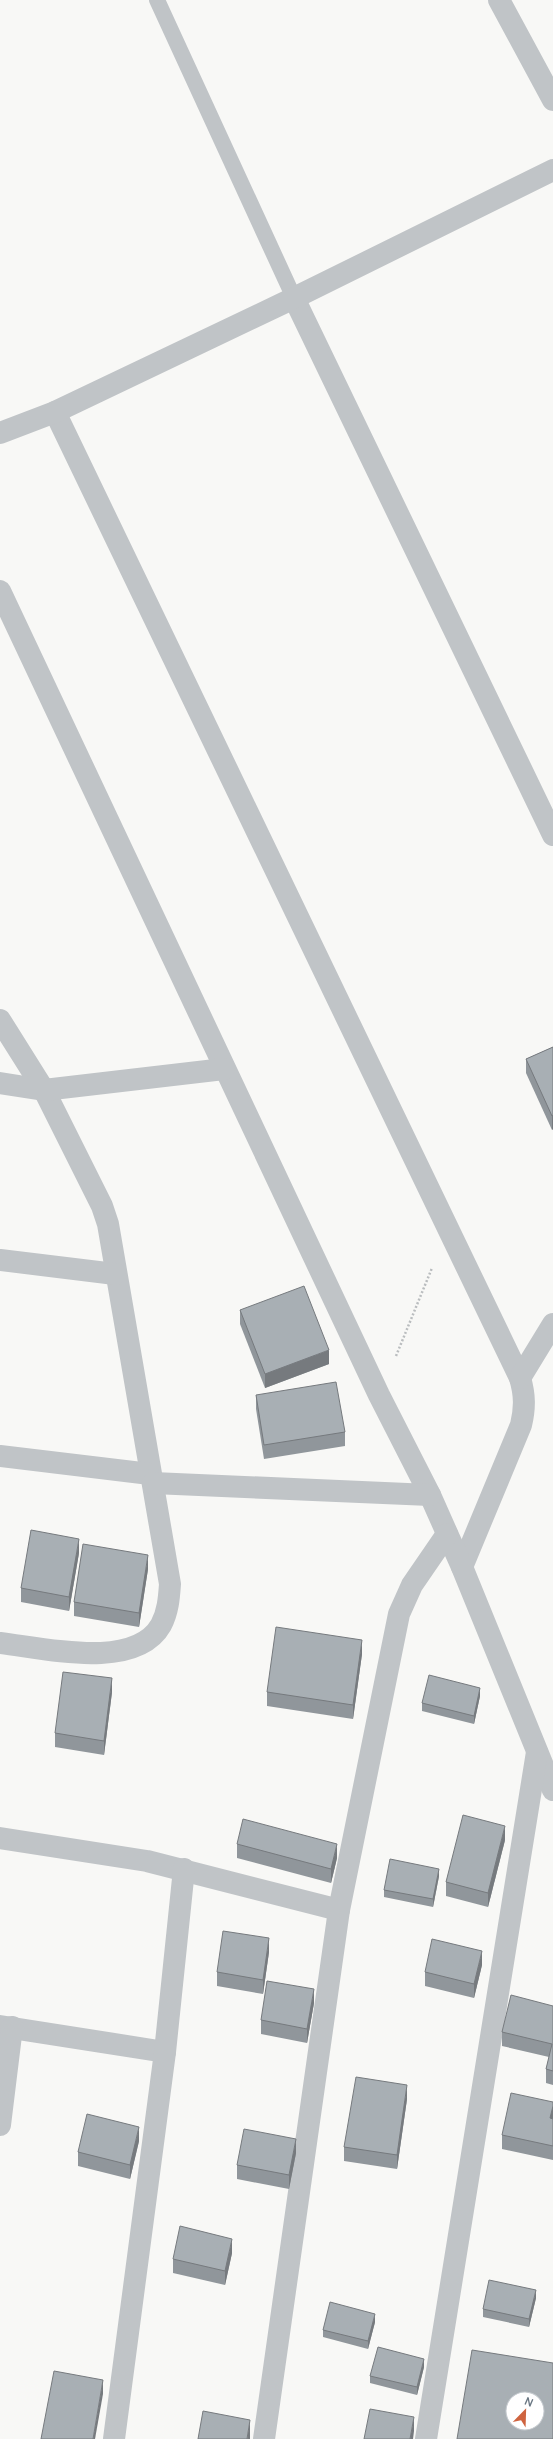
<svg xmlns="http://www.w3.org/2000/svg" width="553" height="2439" viewBox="0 0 553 2439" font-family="Manrope,sans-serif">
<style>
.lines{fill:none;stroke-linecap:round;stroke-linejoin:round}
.path{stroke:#babdbf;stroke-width:2.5;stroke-dasharray:2 2;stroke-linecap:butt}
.lane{stroke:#c0c4c7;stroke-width:16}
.street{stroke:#c0c4c7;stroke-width:22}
.wall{fill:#90969b}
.shaded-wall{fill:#767a7e}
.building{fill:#a8afb4;stroke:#767a7e;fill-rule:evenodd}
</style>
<rect width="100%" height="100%" fill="#f8f8f6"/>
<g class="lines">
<polyline class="path" points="396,1356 432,1268"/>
<polyline class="lane" points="157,0 294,298"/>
<g class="street">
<polyline points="499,0 553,100"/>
<polyline points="294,298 553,835"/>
<path d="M 55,412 L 520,1378 C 525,1395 525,1408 521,1425 L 462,1567"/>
<polyline points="0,433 55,412 294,298 553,170"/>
<polyline points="0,591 379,1395 430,1495 462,1567 553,1790"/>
<path d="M 0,1020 L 44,1090 L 102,1206 L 108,1224 L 170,1584 C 169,1598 168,1612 161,1625 C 135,1671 43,1648 0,1643"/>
<polyline points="0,1083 44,1090 224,1069"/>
<polyline points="0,1260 115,1274"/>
<polyline points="520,1378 553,1324"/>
<polyline points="0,1456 150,1474"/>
<polyline points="153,1483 430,1495"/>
<polyline points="0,1838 147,1861 339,1910"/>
<polyline points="0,2026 165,2052"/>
<polyline points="0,2125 12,2027"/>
<polyline points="114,2439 165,2052 184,1869"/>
<polyline points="264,2439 339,1910 399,1614 412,1585 447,1534"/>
<polyline points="426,2439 537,1752"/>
</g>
</g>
<g class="wall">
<polygon points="553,1047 553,1129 552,1130 526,1073 526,1059"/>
<polygon points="240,1310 329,1364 265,1388 240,1324"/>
<polygon points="256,1395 345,1432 345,1446 264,1459 256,1409"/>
<polygon points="79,1553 69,1611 21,1602 21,1588"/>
<polygon points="148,1569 139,1627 74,1616 74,1602"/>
<polygon points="362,1654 353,1719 267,1706 267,1692"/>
<polygon points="112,1692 104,1755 55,1747 55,1733"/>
<polygon points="480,1696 474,1724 422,1711 422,1703"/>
<polygon points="505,1840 488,1907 446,1896 446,1882"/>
<polygon points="237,1844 337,1858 331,1883 237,1858"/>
<polygon points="439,1876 433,1907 384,1897 384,1890"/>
<polygon points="269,1952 263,1994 217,1986 217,1972"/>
<polygon points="482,1965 474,1998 425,1986 425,1972"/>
<polygon points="314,2003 307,2043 261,2034 261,2020"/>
<polygon points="553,2006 553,2085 546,2083 546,2069 549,2057 502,2046 502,2032"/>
<polygon points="407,2099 397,2169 344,2161 344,2147"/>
<polygon points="553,2102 553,2160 502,2149 502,2135"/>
<polygon points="139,2141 130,2179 78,2166 78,2152"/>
<polygon points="296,2153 289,2189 237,2179 237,2165"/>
<polygon points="232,2253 225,2285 173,2273 173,2259"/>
<polygon points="536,2298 529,2327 483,2317 483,2309"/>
<polygon points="375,2322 368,2349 323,2337 323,2330"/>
<polygon points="424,2367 417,2395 370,2383 370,2376"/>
</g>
<g class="shaded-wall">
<polygon points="553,1115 553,1129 552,1130 552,1116"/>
<polygon points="329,1350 329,1364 265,1388 265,1374"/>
<polygon points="79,1539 79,1553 69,1611 69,1597"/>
<polygon points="148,1555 148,1569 139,1627 139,1613"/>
<polygon points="362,1640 362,1654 353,1719 353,1705"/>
<polygon points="112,1678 112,1692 104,1755 104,1741"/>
<polygon points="480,1688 480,1696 474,1724 474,1716"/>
<polygon points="505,1826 505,1840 488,1907 488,1893"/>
<polygon points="337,1844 337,1858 331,1883 331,1869"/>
<polygon points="439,1869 439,1876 433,1907 433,1899"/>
<polygon points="269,1938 269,1952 263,1994 263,1980"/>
<polygon points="482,1951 482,1965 474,1998 474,1984"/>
<polygon points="314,1989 314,2003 307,2043 307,2029"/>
<polygon points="407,2085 407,2099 397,2169 397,2155"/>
<polygon points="553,2106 553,2120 550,2118"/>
<polygon points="139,2127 139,2141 130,2179 130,2165"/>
<polygon points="296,2139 296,2153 289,2189 289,2175"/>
<polygon points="232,2239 232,2253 225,2285 225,2271"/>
<polygon points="536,2290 536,2298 529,2327 529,2319"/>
<polygon points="375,2314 375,2322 368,2349 368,2341"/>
<polygon points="424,2359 424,2367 417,2395 417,2387"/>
<polygon points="103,2380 103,2394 95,2439 93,2439"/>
<polygon points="414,2417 414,2431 413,2439 410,2439"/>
<polygon points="250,2420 250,2439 247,2439"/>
</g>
<g class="building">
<polygon points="553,1047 553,1115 552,1116 526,1059"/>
<polygon points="304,1286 329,1350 265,1374 240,1310"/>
<polygon points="336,1382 345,1432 264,1445 256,1395"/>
<polygon points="31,1530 79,1539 69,1597 21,1588"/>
<polygon points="83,1544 148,1555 139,1613 74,1602"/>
<polygon points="276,1627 362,1640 353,1705 267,1692"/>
<polygon points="63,1672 112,1678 104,1741 55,1733"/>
<polygon points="429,1675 480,1688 474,1716 422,1703"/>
<polygon points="463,1815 505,1826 488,1893 446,1882"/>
<polygon points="243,1819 337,1844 331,1869 237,1844"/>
<polygon points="390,1859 439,1869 433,1899 384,1890"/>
<polygon points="223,1931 269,1938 263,1980 217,1972"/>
<polygon points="432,1939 482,1951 474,1984 425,1972"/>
<polygon points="267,1981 314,1989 307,2029 261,2020"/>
<polygon points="511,1995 553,2006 553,2071 546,2069 552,2044 502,2032"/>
<polygon points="356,2077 407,2085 397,2155 344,2147"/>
<polygon points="511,2093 553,2102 553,2106 550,2118 553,2119 553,2146 502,2135"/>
<polygon points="87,2114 139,2127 130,2165 78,2152"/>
<polygon points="244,2129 296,2139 289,2175 237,2165"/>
<polygon points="180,2226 232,2239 225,2271 173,2259"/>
<polygon points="489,2280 536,2290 529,2319 483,2309"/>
<polygon points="330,2302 375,2314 368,2341 323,2330"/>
<polygon points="378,2347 424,2359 417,2387 370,2376"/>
<path d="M 472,2350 L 553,2363 L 553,2439 L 457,2439 ZM 513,2399 L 537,2399 L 537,2423 L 513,2423 Z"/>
<polygon points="54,2371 103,2380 93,2439 41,2439"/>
<polygon points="370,2409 414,2417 410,2439 364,2439"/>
<polygon points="203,2411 250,2420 247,2439 198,2439"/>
</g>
<g transform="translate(525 2411) rotate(23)"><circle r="19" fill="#ffffff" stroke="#c4c9ce"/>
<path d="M0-3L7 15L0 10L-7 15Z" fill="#cf6440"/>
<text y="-6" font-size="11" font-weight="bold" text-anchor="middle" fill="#6b7884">N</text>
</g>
</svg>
